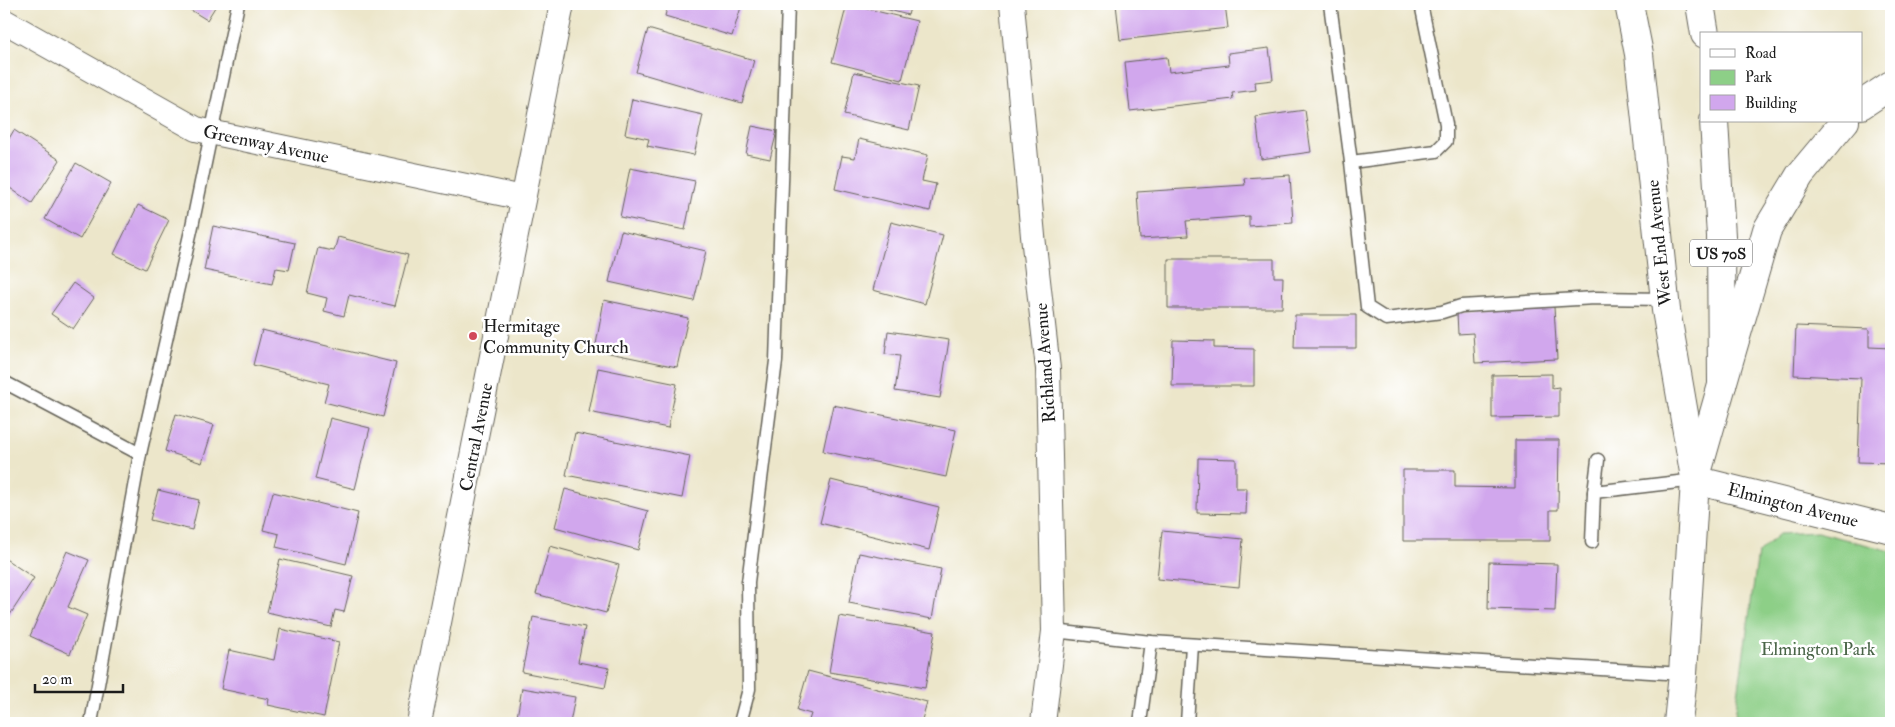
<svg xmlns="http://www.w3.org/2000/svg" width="1895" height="727" viewBox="0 0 1895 727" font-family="'IM FELL Double Pica',serif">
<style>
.green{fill:#8dcf87;stroke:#547652}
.building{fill:#d1a7ed}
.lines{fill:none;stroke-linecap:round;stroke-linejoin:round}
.lane-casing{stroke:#656359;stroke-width:15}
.street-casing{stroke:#656359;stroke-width:26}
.secondary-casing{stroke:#656359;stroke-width:30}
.primary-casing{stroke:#656359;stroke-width:30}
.highway-casing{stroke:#656359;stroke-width:30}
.lane{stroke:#fff;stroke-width:12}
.street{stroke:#fff;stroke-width:24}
.secondary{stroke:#fff;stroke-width:28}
.primary{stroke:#fff;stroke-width:28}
.highway{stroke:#fff;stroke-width:28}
.poi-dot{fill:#d1495b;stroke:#fff;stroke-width:2}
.labels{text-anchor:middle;stroke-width:5;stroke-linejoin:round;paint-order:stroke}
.shield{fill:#fff;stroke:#606060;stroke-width:1}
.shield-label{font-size:16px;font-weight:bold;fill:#1c1c1c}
.street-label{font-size:18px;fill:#1c1c1c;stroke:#fff}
.poi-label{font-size:18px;fill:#1c1c1c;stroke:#fff;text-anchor:start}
.park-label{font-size:18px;fill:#496447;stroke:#fff}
</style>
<rect width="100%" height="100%" fill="#fff"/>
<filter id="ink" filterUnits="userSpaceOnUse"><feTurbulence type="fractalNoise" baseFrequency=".02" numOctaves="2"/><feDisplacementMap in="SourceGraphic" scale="10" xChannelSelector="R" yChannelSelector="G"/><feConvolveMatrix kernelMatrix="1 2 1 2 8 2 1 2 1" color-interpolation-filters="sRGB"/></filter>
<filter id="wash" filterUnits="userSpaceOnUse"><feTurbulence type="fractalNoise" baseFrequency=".0096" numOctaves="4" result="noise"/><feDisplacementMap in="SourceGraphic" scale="20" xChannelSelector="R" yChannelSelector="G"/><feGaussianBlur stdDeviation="1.12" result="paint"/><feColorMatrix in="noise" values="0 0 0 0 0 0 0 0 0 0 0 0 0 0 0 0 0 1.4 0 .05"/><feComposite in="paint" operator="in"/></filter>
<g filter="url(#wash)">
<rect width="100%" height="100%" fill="#ece6ca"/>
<polygon class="green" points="1817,532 1891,551 1891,723 1734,723 1758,553 1779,534"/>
<g id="blocks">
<g class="building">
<polygon points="181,4 217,4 207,20"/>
<polygon points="668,4 742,4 732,36 665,16"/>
<polygon points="847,4 917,21 902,80 832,62"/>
<polygon points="866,4 911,4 908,15"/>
<polygon points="1116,4 1225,4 1228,28 1120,40"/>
<polygon points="648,29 754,60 742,103 636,72"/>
<polygon points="1269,48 1273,80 1255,82 1256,90 1232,93 1233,99 1130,111 1125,62 1167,57 1169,72 1229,65 1228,53"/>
<polygon points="854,72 919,86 909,130 844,115"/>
<polygon points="632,99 703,115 694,155 647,146 649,139 625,134"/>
<polygon points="1305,110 1311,152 1261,159 1256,117"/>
<polygon points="752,126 777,131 770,159 746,154"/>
<polygon points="14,130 60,160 32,203 4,184 4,147"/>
<polygon points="859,139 928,155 922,181 936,184 930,211 835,189 842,156 855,158"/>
<polygon points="76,163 111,183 80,239 45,219"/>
<polygon points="630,168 695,181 685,230 620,217"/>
<polygon points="1290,175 1293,223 1249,226 1249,216 1186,221 1188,236 1140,239 1137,192 1245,185 1244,178"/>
<polygon points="138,205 169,220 145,269 114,254"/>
<polygon points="891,222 943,235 925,304 873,290"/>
<polygon points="213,226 295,243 289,270 276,268 272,284 204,270"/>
<polygon points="621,231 706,251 694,301 609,282"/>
<polygon points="338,237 408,255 395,306 349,295 344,316 324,311 327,298 307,293 318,248 334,251"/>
<polygon points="1168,259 1274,259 1274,277 1283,277 1282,308 1168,308"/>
<polygon points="73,283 94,298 73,329 51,314"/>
<polygon points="604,300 688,318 677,367 595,350"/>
<polygon points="1554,307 1557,359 1475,363 1473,333 1458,334 1457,312"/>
<polygon points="1295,315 1356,315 1356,348 1294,348"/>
<polygon points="1796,326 1869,329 1869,347 1891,348 1891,463 1858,462 1861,378 1794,375"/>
<polygon points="262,330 396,363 383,417 324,402 329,384 253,365"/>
<polygon points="888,331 949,340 940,398 895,391 900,356 885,354"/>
<polygon points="1173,340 1214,341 1214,348 1254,349 1254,386 1172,386"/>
<polygon points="598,368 677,384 668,428 589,412"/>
<polygon points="1552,374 1552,388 1559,387 1559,417 1492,418 1492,375"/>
<polygon points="833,405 956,430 946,477 823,451"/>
<polygon points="176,414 214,425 202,463 165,451"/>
<polygon points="330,418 370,428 355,489 315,479"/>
<polygon points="575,433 690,456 682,498 566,475"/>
<polygon points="1515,440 1559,440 1558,510 1550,510 1550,541 1403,541 1403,470 1455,470 1455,487 1515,488"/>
<polygon points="1198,458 1236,459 1236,488 1247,488 1246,514 1197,513"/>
<polygon points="831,480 939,507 929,550 820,523"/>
<polygon points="565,489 648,511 638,550 555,527"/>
<polygon points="158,490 199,500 192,530 150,520"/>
<polygon points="273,492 358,513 346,564 276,547 279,534 263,530"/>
<polygon points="1162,531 1243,539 1239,587 1157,579"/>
<polygon points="550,546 619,565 606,613 536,594"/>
<polygon points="67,551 89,560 68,607 87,615 70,654 30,636"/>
<polygon points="859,553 941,569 932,619 849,603"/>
<polygon points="4,558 34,578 4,624"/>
<polygon points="280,559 353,576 344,612 335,610 331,627 267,612"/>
<polygon points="1489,562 1557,564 1555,611 1488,609"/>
<polygon points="839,616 935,632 925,688 829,672"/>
<polygon points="533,617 585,627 578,662 609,668 605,688 522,672"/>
<polygon points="280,629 339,642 324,717 268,705 269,699 221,689 229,650 274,660"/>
<polygon points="808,671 927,702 921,723 808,723 811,714 797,710"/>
<polygon points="522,688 575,697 570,723 516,723"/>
</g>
</g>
</g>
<g filter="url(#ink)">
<use href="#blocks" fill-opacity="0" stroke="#656359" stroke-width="1"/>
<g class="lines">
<g class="lane-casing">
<g id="lane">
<polyline points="1330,4 1351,162 1367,307 1386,319 1442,312 1461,306 1595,298 1665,299"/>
<polyline points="1351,162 1436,151 1446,141 1446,124 1421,4"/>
<polyline points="4,382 140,454"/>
<polyline points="1594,492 1598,460"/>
<polyline points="1592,542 1594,492 1695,480"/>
<polyline points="1054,631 1151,642 1683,674"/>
<polyline points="91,723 140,454 192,226 238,4"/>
<polyline points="740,723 749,689 748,582 776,361 788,4"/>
<polyline points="1140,723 1151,642"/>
<polyline points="1187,723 1192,645"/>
</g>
</g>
<g class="street-casing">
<g id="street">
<polyline points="1012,4 1033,236 1048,369 1054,631 1043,723"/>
<polyline points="4,21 196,129 523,198"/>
<polyline points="419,723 562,4"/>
</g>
</g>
<g class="secondary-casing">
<polyline id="secondary" points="1695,480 1891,529"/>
</g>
<g class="primary-casing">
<g id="primary">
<polyline points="1629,4 1639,54 1666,310 1694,472"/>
<polyline points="1700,4 1705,34"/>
<polyline points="1678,723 1683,674 1695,480 1722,385 1721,236 1714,121"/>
</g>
</g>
<g class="highway-casing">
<g id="highway">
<polyline points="1861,105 1891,85"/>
<polyline points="1722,385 1767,230 1800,175 1845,121"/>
</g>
</g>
<use href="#lane" class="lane"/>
<use href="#street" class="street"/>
<use href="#secondary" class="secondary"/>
<use href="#primary" class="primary"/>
<use href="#highway" class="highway"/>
</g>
</g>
<circle class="poi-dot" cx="473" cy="336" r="5"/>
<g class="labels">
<rect class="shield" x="1690" y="239.5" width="62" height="27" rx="4"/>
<g class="shield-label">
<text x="1721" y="259">US 70S</text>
</g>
<g class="street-label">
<text transform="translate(266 144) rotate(12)" y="6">Greenway Avenue</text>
<text transform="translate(1659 243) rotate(-96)" y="6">West End Avenue</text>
<text transform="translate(1045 363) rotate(-94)" y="6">Richland Avenue</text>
<text transform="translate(476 437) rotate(-79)" y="6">Central Avenue</text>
<text transform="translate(1793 505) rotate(14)" y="6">Elmington Avenue</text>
</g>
<g class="poi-label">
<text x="483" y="332">Hermitage<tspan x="483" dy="21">Community Church</tspan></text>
</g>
<g class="park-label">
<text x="1818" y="655">Elmington Park</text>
</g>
</g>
<rect width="1895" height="727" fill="none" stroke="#fff" stroke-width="20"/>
<rect x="1700" y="32" width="162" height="90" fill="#ffffff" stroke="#a4a4a4"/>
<rect x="1710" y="49" width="25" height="8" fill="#ffffff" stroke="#a4a4a4"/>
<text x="1745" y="58" font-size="15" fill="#1c1c1c">Road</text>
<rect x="1710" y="70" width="25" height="15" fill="#8dcf87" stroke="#a4a4a4"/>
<text x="1745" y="82" font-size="15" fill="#1c1c1c">Park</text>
<rect x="1710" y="95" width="25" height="15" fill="#d1a7ed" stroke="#a4a4a4"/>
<text x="1745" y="108" font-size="15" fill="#1c1c1c">Building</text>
<path d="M35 684v8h88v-8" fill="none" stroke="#1c1c1c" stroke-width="2.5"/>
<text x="42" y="684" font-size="15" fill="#1c1c1c" stroke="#ffffff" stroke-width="4" paint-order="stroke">20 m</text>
</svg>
